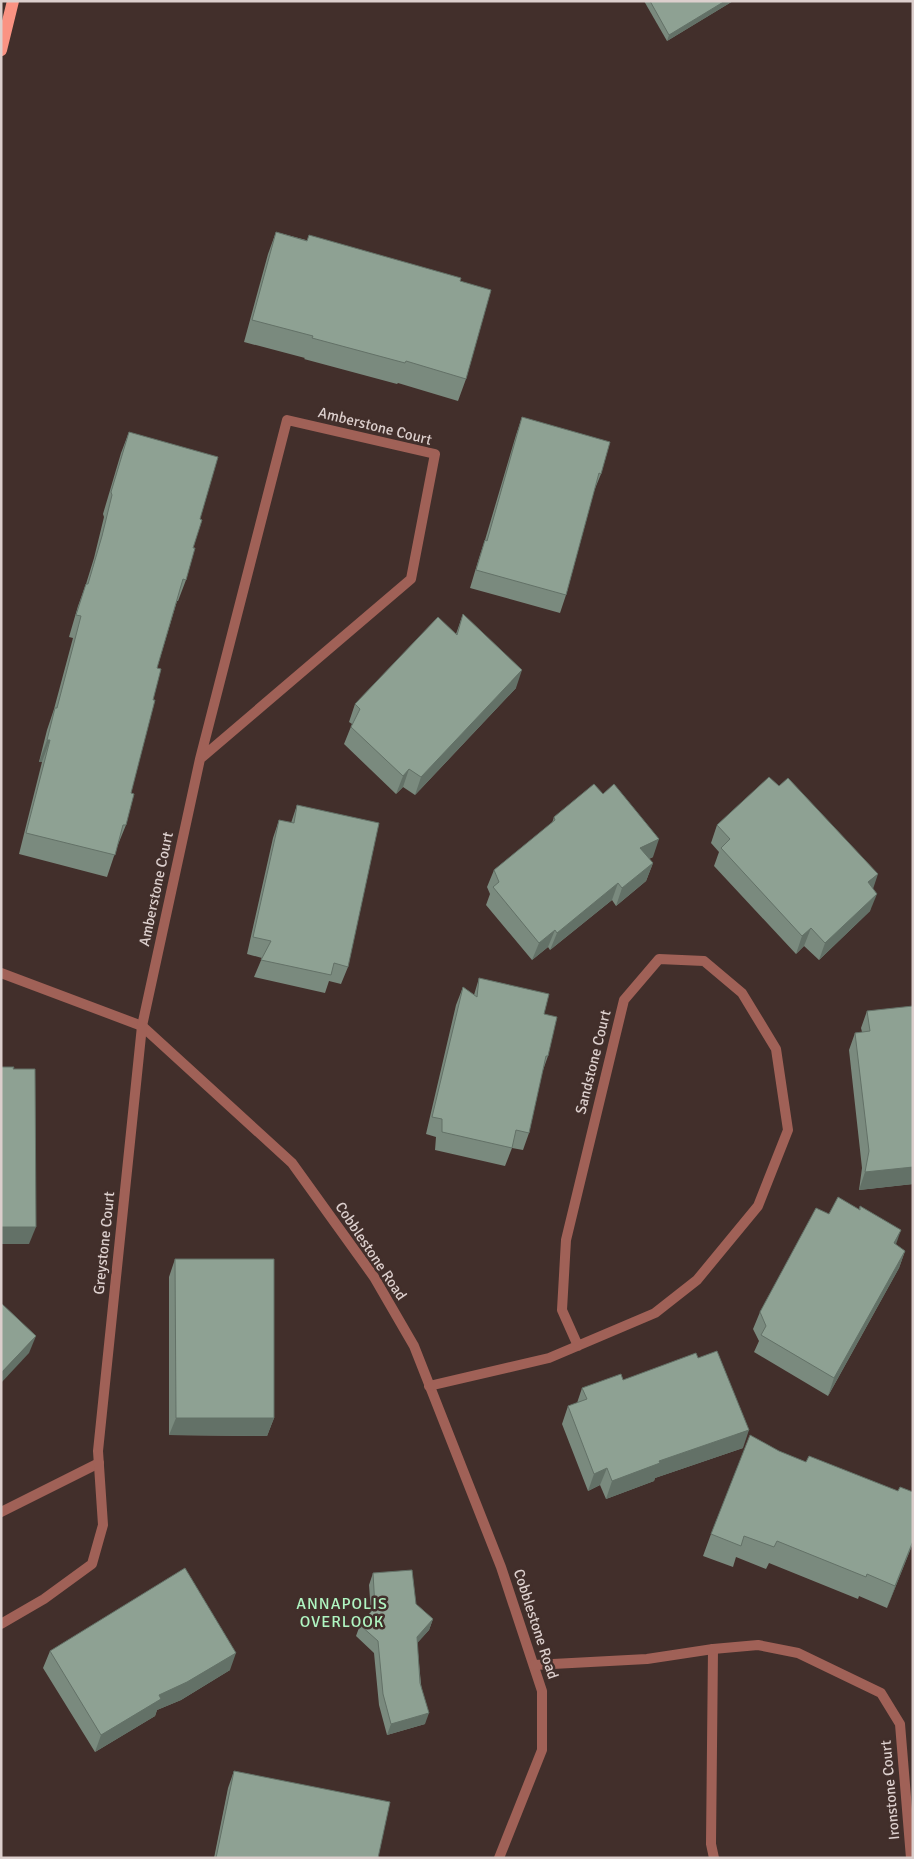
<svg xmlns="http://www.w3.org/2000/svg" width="914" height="1859" viewBox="0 0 914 1859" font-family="Signika,sans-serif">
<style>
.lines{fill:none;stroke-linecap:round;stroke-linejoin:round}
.street{stroke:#a06157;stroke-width:10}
.primary{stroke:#fa9383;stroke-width:12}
.wall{fill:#7a8a7e}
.shaded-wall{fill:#637167}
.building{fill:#8ea193;stroke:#637167}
.labels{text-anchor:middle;stroke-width:5;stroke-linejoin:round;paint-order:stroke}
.street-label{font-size:15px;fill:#dccfcd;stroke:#422f2b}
.neighbourhood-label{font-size:16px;letter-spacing:1px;fill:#b0f6c2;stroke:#422f2b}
</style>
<rect width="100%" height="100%" fill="#422f2b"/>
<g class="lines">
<g class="street">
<polyline points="1,973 142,1026 292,1163 374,1277 414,1346 501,1567 542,1691 542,1750 499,1858"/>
<polyline points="429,1386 549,1358 655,1313 697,1280 758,1206 788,1130 776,1049 742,993 704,961 659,959 624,1000 566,1240 562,1310 578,1346"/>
<polyline points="1,1512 99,1463"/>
<polyline points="1,1624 44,1599 92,1564 103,1525 98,1451 142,1026 200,759 287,420 435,454 411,579 200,759"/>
<polyline points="713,1649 711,1844 714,1858"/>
<polyline points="534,1665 647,1659 713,1649 758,1645 798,1653 881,1693 900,1724 911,1858"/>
</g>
<polyline class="primary" points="1,50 13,1"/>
</g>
<g class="wall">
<polygon points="644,1 733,1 667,41"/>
<polygon points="276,232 460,281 466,379 458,401 398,383 397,384 304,359 305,358 244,342 268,254"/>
<polygon points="522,417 601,474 594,491 566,595 560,613 470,588 479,558 485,540 516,435"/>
<polygon points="129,432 200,519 186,580 178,601 177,601 157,668 153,700 131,793 126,825 117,847 107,877 19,854 42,762 39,762 47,730 54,709 73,638 69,637 78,606 86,584 94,558 104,517 103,514 121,453"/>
<polygon points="463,614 516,688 415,795 403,787 396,794 344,744 352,724 349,722 355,704 456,634"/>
<polygon points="297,805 348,967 341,984 329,981 325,993 254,977 262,958 247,954 273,838 279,820 291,823"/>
<polygon points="554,817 653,857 649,859 653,863 646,881 616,906 612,900 550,950 548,947 532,960 486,905 490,894 487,887 494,870 552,823"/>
<polygon points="717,825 873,889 870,911 819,960 804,946 796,954 714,866 719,852 711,843"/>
<polygon points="479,978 544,1014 548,1056 542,1073 529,1133 523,1150 512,1148 505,1166 435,1150 436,1137 426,1134 456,1005 463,987 474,995"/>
<polygon points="867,1011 913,1184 859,1190 862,1168 849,1050 855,1033 862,1032 861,1028"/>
<polygon points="860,1206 896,1245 905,1251 899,1268 828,1396 754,1352 759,1341 753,1329 760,1312 829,1214 859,1209"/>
<polygon points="175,1259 274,1418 267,1436 169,1435 169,1277"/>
<polygon points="698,1358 743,1448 655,1478 654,1481 606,1499 600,1485 588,1491 562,1424 568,1406 577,1403 582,1388 623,1380"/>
<polygon points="806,1462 898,1491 913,1492 913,1543 887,1608 859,1596 858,1599 769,1563 766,1569 736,1557 733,1567 703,1556 711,1534"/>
<polygon points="373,1573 416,1604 433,1619 429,1630 417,1643 425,1724 387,1735 379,1705 374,1653 356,1636 360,1625 371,1612 369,1585"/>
<polygon points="50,1651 230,1670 181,1700 157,1710 155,1716 95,1752 43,1668"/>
<polygon points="234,1771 378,1858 214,1858 228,1788"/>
</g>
<g class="shaded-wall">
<polygon points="725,1 733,1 667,41 669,35"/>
<polygon points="522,670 516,688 415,795 421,777"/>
<polygon points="47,740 50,740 42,762 39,762"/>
<polygon points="409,769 403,787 396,794 403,776"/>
<polygon points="659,839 653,857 633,865 640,848"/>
<polygon points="653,863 646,881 616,906 622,888"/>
<polygon points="878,874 872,892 868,882"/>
<polygon points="618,883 612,900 550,950 557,933"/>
<polygon points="877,894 870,911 819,960 825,943"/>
<polygon points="811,928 804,946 796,954 802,936"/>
<polygon points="555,930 548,947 532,960 539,943"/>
<polygon points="913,1167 913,1184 859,1190 865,1172"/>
<polygon points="1,1227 36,1227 29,1244 1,1244"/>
<polygon points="901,1230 895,1247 894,1243"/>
<polygon points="905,1251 899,1268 828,1396 834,1378"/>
<polygon points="36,1336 29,1353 1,1383 1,1373"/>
<polygon points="176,1418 274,1418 267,1436 169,1435"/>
<polygon points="749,1430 743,1448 655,1478 654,1481 606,1499 612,1481 659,1461"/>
<polygon points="607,1468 600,1485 588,1491 594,1474"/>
<polygon points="913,1541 913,1543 887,1608 895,1586"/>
<polygon points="433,1619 429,1630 412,1649 417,1637"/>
<polygon points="236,1653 230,1670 181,1700 157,1710 155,1716 95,1752 101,1735 159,1695"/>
<polygon points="429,1713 425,1724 387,1735 391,1724"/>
</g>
<g class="building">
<polygon points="650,1 725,1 669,35"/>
<polygon points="276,232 307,241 309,235 461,278 460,281 491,290 466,379 406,361 405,363 312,338 313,336 252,320"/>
<polygon points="522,417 610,442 601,474 599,473 566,595 476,570 485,540 487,541"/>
<polygon points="129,432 218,457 200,519 202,520 193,548 195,548 186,580 183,579 157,668 161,669 153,700 155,700 131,793 134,794 126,825 123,825 115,855 26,833 50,740 47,740 55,708 57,708 81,616 76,615 86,584 88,584 102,536 112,495 111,492"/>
<polygon points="463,614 522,670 421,777 409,769 403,776 351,727 360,709 355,704 438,617 457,635"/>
<polygon points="769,777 779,786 788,778 878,874 868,882 877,894 825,943 811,928 802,936 721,848 730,839 717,825"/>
<polygon points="594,784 603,794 614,784 659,839 640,848 653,863 622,888 618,883 557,933 555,930 539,943 493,887 499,882 494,870 555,820 554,817"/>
<polygon points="297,805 379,823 348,967 334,963 331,975 261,960 271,941 253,937 279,820 294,823"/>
<polygon points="479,978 549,994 544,1014 557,1017 548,1056 546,1056 529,1133 516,1130 512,1148 442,1132 442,1119 432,1117 463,987 477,997"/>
<polygon points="913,1006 913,1167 865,1172 869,1151 855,1033 870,1031 867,1011"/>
<polygon points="1,1067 14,1067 13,1069 35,1069 36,1227 1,1227"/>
<polygon points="838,1197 860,1210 860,1206 901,1230 894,1243 905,1251 834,1378 761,1335 766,1326 760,1312 816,1208 829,1214"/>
<polygon points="175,1259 274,1259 274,1418 176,1418"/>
<polygon points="1,1303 36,1336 1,1373"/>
<polygon points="717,1351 749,1430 659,1461 660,1463 612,1481 607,1468 594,1474 568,1406 587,1399 582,1388 621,1374 623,1380 696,1353 698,1358"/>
<polygon points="750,1435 779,1451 806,1462 809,1456 898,1491 900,1487 913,1492 913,1541 895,1586 867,1574 866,1577 777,1541 774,1547 744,1536 741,1546 711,1534"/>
<polygon points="185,1568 236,1653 187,1682 159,1695 161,1699 101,1735 50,1651"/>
<polygon points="412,1570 416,1604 433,1619 417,1637 420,1683 429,1713 391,1724 383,1694 378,1641 360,1625 375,1607 373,1573"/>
<polygon points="234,1771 390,1802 378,1858 216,1858"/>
</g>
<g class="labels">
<g class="street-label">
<text transform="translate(375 426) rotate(14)" y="5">Amberstone Court</text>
<text transform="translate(156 889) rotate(-78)" y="5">Amberstone Court</text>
<text transform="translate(593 1062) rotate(-76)" y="5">Sandstone Court</text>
<text transform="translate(104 1243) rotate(-84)" y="5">Greystone Court</text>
<text transform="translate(371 1251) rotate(56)" y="5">Cobblestone Road</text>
<text transform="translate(536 1624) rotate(72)" y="5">Cobblestone Road</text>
<text transform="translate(890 1790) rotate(-95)" y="5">Ironstone Court</text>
</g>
<g class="neighbourhood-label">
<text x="342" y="1609">ANNAPOLIS<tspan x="342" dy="18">OVERLOOK</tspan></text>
</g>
</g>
<rect width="914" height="1859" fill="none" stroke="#dccfcd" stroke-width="5"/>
</svg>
